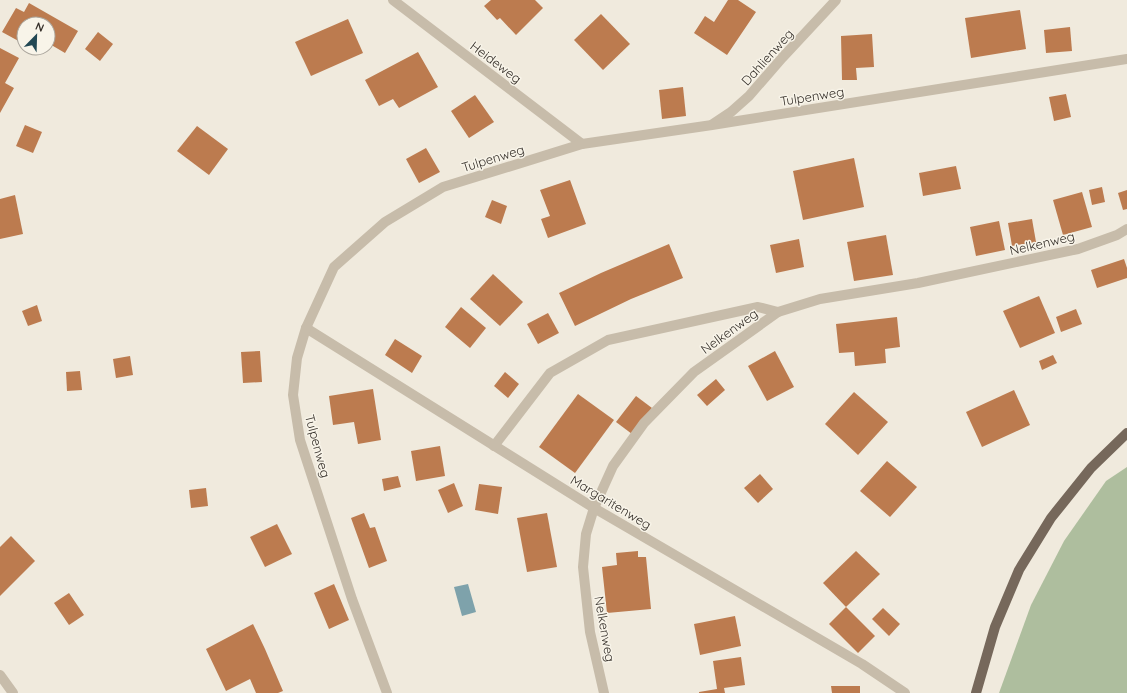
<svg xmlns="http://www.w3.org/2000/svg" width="1127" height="693" viewBox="0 0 1127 693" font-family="Quicksand,sans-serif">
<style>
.green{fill:#aebe9e}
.water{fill:#7ea2ab}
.building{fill:#bc7b4f}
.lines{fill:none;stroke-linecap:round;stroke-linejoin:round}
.minor{stroke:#c7bcaa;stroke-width:10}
.major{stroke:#76685b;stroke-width:10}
.labels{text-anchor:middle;stroke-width:3;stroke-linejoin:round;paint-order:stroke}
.street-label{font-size:13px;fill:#352f29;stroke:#f8f4e9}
</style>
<rect width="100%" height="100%" fill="#f0eadd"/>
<polygon class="green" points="1127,467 1127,693 999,693 1031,605 1064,541 1106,481"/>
<polygon class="water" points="468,584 476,612 462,616 454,587"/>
<g class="building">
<polygon points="491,0 535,0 543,8 516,35 500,18 497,20 484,6"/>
<polygon points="728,0 738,0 756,12 727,55 694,33 705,16 714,22"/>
<polygon points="29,3 78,31 65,53 48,43 48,24 24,24 24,44 2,32 16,8 24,12"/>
<polygon points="1020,10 1026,49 971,58 965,18"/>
<polygon points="601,14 630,44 603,70 574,40"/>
<polygon points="348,19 363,53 311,76 295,42"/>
<polygon points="1070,27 1072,51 1046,53 1044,30"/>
<polygon points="98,32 113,44 100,61 85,49"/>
<polygon points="872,34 874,67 856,68 857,80 842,80 841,36"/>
<polygon points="0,48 19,58 5,83 14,88 0,113"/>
<polygon points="30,48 43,48 40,54"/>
<polygon points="418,52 438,87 399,108 393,99 379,106 365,80"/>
<polygon points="683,87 686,116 662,119 659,90"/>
<polygon points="1066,94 1071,117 1054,121 1049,97"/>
<polygon points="475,95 494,122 469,138 451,111"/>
<polygon points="25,125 42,132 33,153 16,146"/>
<polygon points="197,126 228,149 209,175 177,151"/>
<polygon points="426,148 440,172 419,183 406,159"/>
<polygon points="854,158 864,207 803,220 793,171"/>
<polygon points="956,166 961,189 923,196 919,173"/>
<polygon points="570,180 586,224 548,238 541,219 550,216 540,190"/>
<polygon points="1102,187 1105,202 1092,205 1089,190"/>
<polygon points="1127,190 1127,209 1123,210 1118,193"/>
<polygon points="1082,192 1092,227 1063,235 1053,200"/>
<polygon points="15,195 23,234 0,239 0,199"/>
<polygon points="492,200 507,206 501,224 485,217"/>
<polygon points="1032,219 1036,242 1012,246 1008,223"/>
<polygon points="999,221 1005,250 976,256 970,227"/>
<polygon points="886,235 893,275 854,281 847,242"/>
<polygon points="799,239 804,267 776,273 770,245"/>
<polygon points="669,244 683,278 631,299 575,326 559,293 601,273"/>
<polygon points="1124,259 1127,268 1127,278 1097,288 1091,270"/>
<polygon points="493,274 523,302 500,326 470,299"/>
<polygon points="1039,296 1055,333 1020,348 1003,311"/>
<polygon points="37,305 42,321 28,326 22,311"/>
<polygon points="461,307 486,328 470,348 445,327"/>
<polygon points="1076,309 1082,324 1061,332 1056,317"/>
<polygon points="548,313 559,333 538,344 527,324"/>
<polygon points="897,317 900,347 885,349 886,363 855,366 854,352 839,353 836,324"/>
<polygon points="395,339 422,356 412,373 385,355"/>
<polygon points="260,351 262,382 243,383 241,352"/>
<polygon points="775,351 794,387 767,401 748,366"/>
<polygon points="1053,355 1057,363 1042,370 1039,361"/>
<polygon points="130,356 133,375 116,378 113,359"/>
<polygon points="80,371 82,390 67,391 66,372"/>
<polygon points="505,372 519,384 508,398 494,386"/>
<polygon points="716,379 725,390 707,406 697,395"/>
<polygon points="373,389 381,440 358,444 354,422 333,425 329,396"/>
<polygon points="1014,390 1030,425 982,447 966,412"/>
<polygon points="854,392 888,422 858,455 825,424"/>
<polygon points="578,394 614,420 575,473 539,447"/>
<polygon points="636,396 652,408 632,434 616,422"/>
<polygon points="440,446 445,476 416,481 411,451"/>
<polygon points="887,461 917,487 890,517 860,491"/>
<polygon points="760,474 773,489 758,503 744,488"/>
<polygon points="398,476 401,487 384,491 382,479"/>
<polygon points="454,483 463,506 448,513 438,490"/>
<polygon points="479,484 502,487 498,514 475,510"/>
<polygon points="206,488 208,506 191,508 189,490"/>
<polygon points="364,513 370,528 375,527 387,561 369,568 351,518"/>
<polygon points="547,513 557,567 527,572 517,518"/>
<polygon points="277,524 292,554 265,567 250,537"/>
<polygon points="11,536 35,561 0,596 0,547"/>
<polygon points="638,551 638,557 646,557 651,609 607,613 602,567 617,565 616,553"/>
<polygon points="856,551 880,574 846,607 823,583"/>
<polygon points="334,584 349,620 329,629 314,593"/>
<polygon points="69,593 84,615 69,625 54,603"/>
<polygon points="846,607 875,636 858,653 829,624"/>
<polygon points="883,608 900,624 889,636 872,619"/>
<polygon points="735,616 741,646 700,655 694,624"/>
<polygon points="253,624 265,649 283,691 278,693 256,693 250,679 226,691 206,649"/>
<polygon points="741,657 745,685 724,688 725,693 699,693 699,692 717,689 713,661"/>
<polygon points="831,686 860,686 860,693 832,693"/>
</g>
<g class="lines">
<g class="minor">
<polyline points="393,0 582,144"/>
<polyline points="713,124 731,112 749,96 782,58 836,0"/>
<polyline points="306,328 594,508 862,664 905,693"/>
<polyline points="494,446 550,373 608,340 758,307 778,312"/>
<polyline points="0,675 13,693"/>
<polyline points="387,693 352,599 300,440 293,395 297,358 306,328 334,267 385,222 443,187 582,144 712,125 1127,59"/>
<polyline points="604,693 590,632 583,567 586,534 594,508 613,466 644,423 694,372 778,312 820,299 918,283 1078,249 1117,235 1127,229"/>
</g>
<polyline class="major" points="976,693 995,627 1019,570 1051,518 1091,468 1127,433"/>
</g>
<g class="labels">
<g class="street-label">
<text transform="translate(767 57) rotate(-48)" y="5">Dahlienweg</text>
<text transform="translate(496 62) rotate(37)" y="5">Heideweg</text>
<text transform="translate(812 96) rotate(-9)" y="5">Tulpenweg</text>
<text transform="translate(493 158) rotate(-17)" y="5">Tulpenweg</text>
<text transform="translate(1042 243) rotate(-13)" y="5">Nelkenweg</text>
<text transform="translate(729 331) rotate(-36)" y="5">Nelkenweg</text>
<text transform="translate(318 446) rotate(75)" y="5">Tulpenweg</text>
<text transform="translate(611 502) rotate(31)" y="5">Margaritenweg</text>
<text transform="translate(605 629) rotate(80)" y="5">Nelkenweg</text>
</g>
</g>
<g transform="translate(36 36) rotate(23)"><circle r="19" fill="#f8f4e9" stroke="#aaa59c"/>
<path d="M0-3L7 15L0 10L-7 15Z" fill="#224854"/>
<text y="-6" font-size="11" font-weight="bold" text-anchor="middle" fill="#352f29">N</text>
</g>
</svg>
